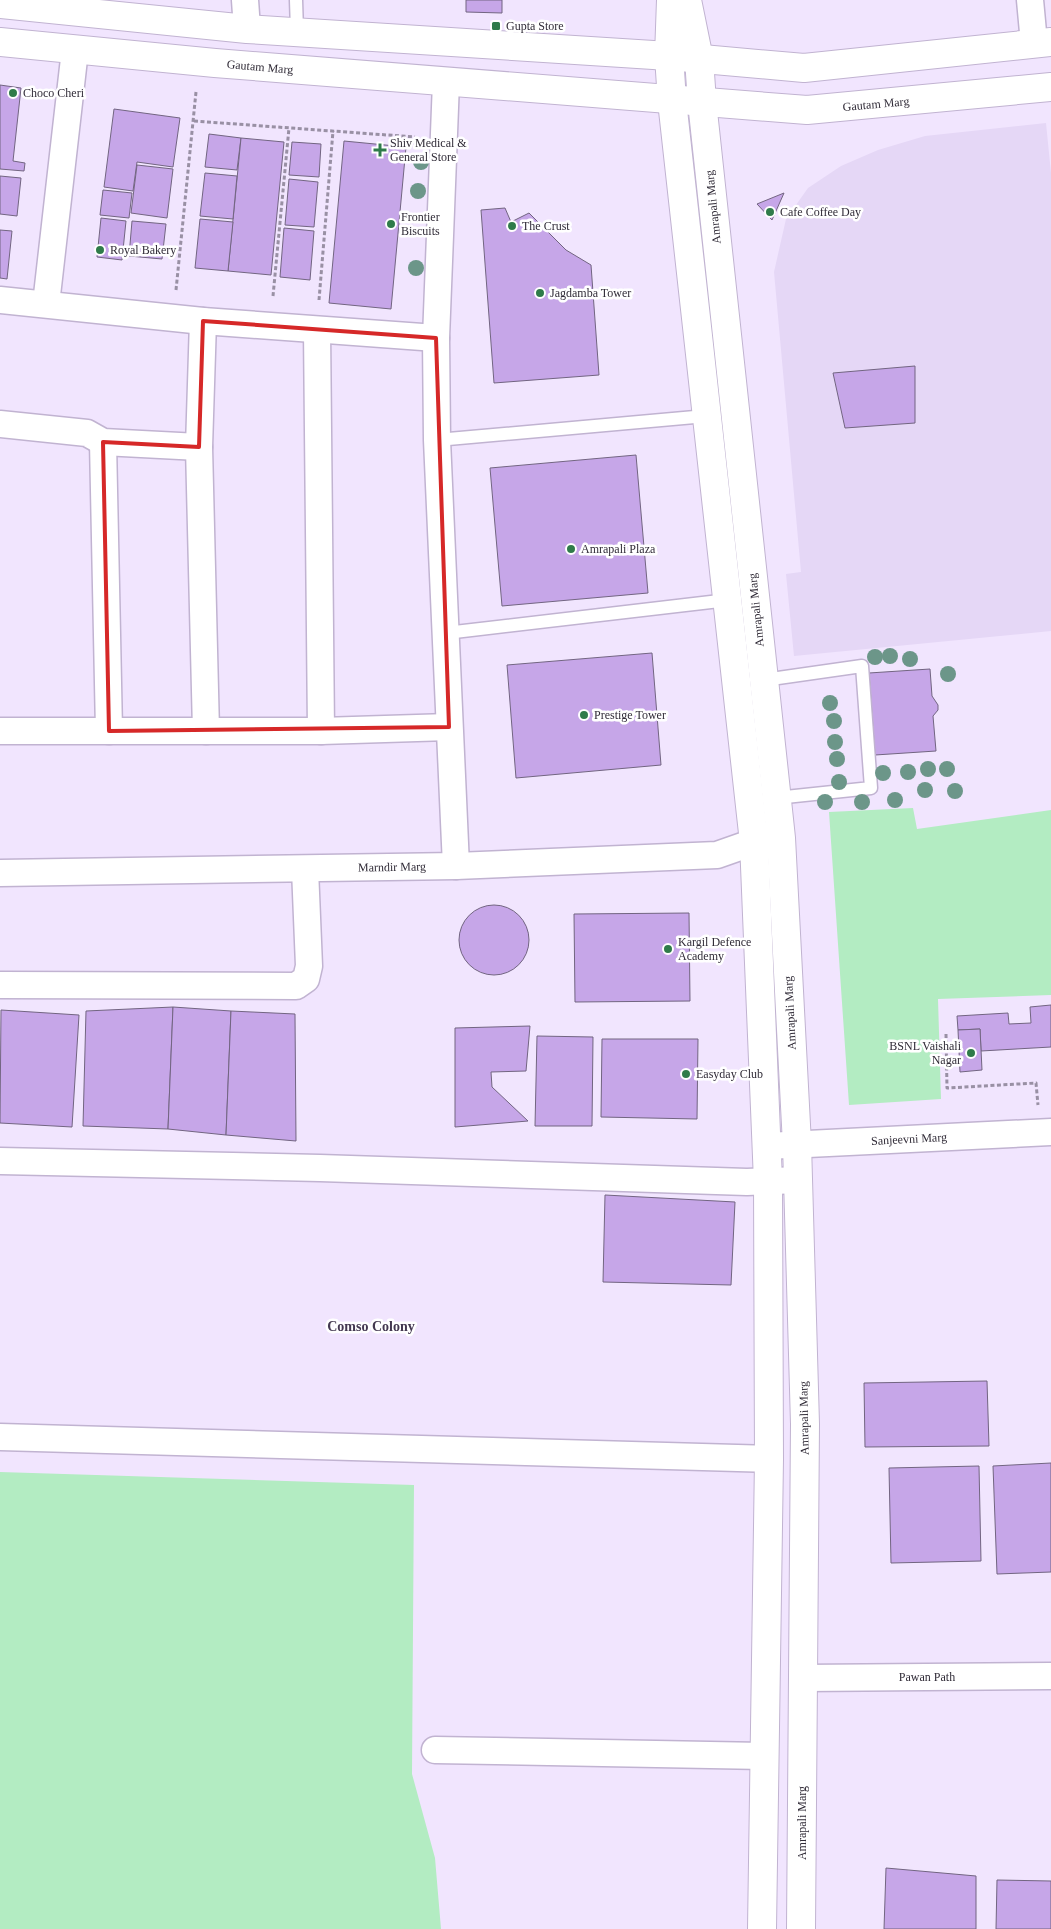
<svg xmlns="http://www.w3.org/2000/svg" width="1051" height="1929" viewBox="0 0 1051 1929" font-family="'Times New Roman',serif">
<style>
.built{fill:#e5d7f6}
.green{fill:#b3ecc2}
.building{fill:#c6a6e8;stroke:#726581}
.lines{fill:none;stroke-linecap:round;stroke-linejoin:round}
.lane-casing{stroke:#c1b3d1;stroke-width:15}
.street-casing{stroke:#c1b3d1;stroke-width:29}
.secondary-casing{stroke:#c1b3d1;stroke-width:30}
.path{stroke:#9990a4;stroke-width:3;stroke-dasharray:4 2.5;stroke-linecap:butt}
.lane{stroke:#fff;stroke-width:12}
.street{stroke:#fff;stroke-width:26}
.secondary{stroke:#fff;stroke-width:28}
.tree{fill:#6c9689}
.marked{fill:none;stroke:#d62828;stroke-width:4;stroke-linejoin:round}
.poi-dot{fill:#2f7b4a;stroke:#fff;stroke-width:2}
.labels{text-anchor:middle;stroke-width:5;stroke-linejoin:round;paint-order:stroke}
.poi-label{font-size:12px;fill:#302b37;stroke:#fff;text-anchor:start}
.street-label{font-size:12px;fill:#302b37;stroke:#fff}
.neighbourhood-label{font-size:14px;font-weight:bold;fill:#443851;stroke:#fff}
</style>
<rect width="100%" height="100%" fill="#f1e5fe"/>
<polygon class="built" points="1046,123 1051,173 1051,631 794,656 786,574 801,572 774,272 786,219 808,188 841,166 878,150 925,136"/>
<g class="green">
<polygon points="913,808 917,829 1051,810 1051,995 938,999 941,1099 849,1105 829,812"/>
<polygon points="0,1472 414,1485 412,1774 435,1858 441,1929 0,1929"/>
</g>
<g class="building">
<polygon points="466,0 502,0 502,13 466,12"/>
<polygon points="0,85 21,88 13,161 25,163 24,171 0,169"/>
<polygon points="114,109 180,118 173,167 137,162 133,191 104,187"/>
<polygon points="209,134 241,138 237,170 205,167"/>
<polygon points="241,138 284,142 271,275 228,271"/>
<polygon points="344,141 406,147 391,309 329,303"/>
<polygon points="292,142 321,144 319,177 289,175"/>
<polygon points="137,165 173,169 167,218 131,213"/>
<polygon points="205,173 237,176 233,219 200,216"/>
<polygon points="0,176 21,178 17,216 0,214"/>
<polygon points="289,179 318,182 314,227 285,225"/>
<polygon points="103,190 132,193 129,218 100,215"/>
<polygon points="784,193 772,220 757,204"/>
<polygon points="505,208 511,222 529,213 566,250 591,265 599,375 494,383 481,210"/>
<polygon points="101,218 126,221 122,260 97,257"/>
<polygon points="200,219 233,222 228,271 195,268"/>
<polygon points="132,221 166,224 162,259 129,256"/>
<polygon points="284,228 314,231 310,280 280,277"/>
<polygon points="0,230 12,231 7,279 0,278"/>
<polygon points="915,366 915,423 845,428 833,373"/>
<polygon points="636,455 648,593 502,606 490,468"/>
<polygon points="652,653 661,765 516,778 507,665"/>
<polygon points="930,669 932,696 938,705 938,710 933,716 936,751 875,755 869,673"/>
<circle cx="494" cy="940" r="35"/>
<polygon points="689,913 690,1001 575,1002 574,914"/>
<polygon points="1051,1005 1051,1047 981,1051 980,1029 958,1030 957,1016 1008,1013 1009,1024 1031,1023 1030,1007"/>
<polygon points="173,1007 168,1129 83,1126 86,1011"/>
<polygon points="173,1007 231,1011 226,1135 168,1129"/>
<polygon points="1,1010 79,1015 72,1127 0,1123"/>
<polygon points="231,1011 295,1014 296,1141 226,1135"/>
<polygon points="530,1026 526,1071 491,1072 492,1087 528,1121 455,1127 455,1028"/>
<polygon points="980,1029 982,1070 960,1072 958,1030"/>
<polygon points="537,1036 593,1037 592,1126 535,1126"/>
<polygon points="602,1039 698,1039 697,1119 601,1117"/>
<polygon points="605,1195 735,1202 731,1285 603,1282"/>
<polygon points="987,1381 989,1446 865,1447 864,1383"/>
<polygon points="1051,1463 1051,1572 997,1574 993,1466"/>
<polygon points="979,1466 981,1561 891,1563 889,1468"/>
<polygon points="886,1868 976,1876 976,1929 884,1929"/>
<polygon points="997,1880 1051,1881 1051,1929 996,1929"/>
</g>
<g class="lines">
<g class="lane-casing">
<g id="lane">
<polyline points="296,0 297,31"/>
<polyline points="437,440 706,416"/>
<polyline points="446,633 728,600"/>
<polyline points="764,680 862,666 871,788 776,798"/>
</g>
</g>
<g class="street-casing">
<g id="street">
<polyline points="245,0 247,29"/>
<polyline points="1030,0 1034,43"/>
<polyline points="446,82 436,338 437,440 456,866"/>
<polyline points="0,300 203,321 436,338"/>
<polyline points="46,304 75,50"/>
<polyline points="203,321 199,447 206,731"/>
<polyline points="317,330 321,731"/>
<polyline points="0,424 87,433 103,442 199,447"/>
<polyline points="103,442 109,731"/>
<polyline points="0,731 321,731 449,727"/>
<polyline points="0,873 456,866 717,855 754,842 775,839"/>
<polyline points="0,985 296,986 306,979 309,966 305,869"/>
<polyline points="767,1146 1051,1132"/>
<polyline points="0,1161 320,1168 747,1182 798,1180"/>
<polyline points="0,1437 769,1459"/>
<polyline points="803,1678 1051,1676"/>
<polyline points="435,1750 764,1756"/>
</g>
</g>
<g class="secondary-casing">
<g id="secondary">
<polyline points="671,0 669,56 672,101 754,842 768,1181 769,1459 762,1929"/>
<polyline points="687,0 699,59 702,102 781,838 797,1144 805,1424 801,1929"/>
<polyline points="0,4 247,29 669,56 804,68 1051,42"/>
<polyline points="0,42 215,63 807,110 1051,87"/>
</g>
</g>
<g class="path">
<polyline points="194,121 415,137"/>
<polyline points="176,290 196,92"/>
<polyline points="273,296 289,128"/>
<polyline points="319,300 333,131"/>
<polyline points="946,1034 947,1088 1036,1083 1038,1105"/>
</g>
<use href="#lane" class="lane"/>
<use href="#street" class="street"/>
<use href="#secondary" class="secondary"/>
</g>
<g class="tree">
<circle cx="421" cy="162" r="8"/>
<circle cx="418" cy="191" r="8"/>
<circle cx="416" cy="268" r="8"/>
<circle cx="890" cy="656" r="8"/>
<circle cx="875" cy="657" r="8"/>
<circle cx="910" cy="659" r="8"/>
<circle cx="948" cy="674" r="8"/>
<circle cx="830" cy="703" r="8"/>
<circle cx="834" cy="721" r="8"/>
<circle cx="835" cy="742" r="8"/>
<circle cx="837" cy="759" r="8"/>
<circle cx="928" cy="769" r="8"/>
<circle cx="947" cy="769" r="8"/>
<circle cx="908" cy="772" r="8"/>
<circle cx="883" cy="773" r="8"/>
<circle cx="839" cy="782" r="8"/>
<circle cx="925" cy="790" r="8"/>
<circle cx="955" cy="791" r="8"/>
<circle cx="895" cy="800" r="8"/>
<circle cx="825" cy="802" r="8"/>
<circle cx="862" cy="802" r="8"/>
</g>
<path class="marked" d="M 203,321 L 436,338 L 449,727 L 109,731 L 103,442 L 199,447 Z"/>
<g class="poi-dot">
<rect x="491" y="21" width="10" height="10" rx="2.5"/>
<circle cx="13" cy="93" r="5"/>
<path d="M377.5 142.5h5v5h5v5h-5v5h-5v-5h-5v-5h5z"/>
<circle cx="770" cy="212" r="5"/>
<circle cx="391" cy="224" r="5"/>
<circle cx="512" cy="226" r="5"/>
<circle cx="100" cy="250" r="5"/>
<circle cx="540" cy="293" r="5"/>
<circle cx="571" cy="549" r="5"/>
<circle cx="584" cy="715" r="5"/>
<circle cx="668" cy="949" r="5"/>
<circle cx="971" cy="1053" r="5"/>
<circle cx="686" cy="1074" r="5"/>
</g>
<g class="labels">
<g class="poi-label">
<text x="506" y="30">Gupta Store</text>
<text x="23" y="97">Choco Cheri</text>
<text x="390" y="147">Shiv Medical &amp;<tspan x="390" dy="14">General Store</tspan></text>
<text x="780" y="216">Cafe Coffee Day</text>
<text x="401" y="221">Frontier<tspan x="401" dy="14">Biscuits</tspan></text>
<text x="522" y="230">The Crust</text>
<text x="110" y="254">Royal Bakery</text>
<text x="550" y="297">Jagdamba Tower</text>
<text x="581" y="553">Amrapali Plaza</text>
<text x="594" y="719">Prestige Tower</text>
<text x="678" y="946">Kargil Defence<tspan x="678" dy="14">Academy</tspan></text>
<text x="961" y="1050" text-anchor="end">BSNL Vaishali<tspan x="961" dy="14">Nagar</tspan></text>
<text x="696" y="1078">Easyday Club</text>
</g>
<g class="street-label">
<text transform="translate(260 67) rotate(5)" y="4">Gautam Marg</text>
<text transform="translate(876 104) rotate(-5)" y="4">Gautam Marg</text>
<text transform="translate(713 207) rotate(-96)" y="4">Amrapali Marg</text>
<text transform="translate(756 610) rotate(-96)" y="4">Amrapali Marg</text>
<text transform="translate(392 867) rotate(-1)" y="4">Marndir Marg</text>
<text transform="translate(790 1013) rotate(-93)" y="4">Amrapali Marg</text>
<text transform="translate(909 1139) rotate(-3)" y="4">Sanjeevni Marg</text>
<text transform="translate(804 1418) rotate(-91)" y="4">Amrapali Marg</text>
<text x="927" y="1681">Pawan Path</text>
<text transform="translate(802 1823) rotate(-90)" y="4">Amrapali Marg</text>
</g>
<g class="neighbourhood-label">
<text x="371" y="1331">Comso Colony</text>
</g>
</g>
</svg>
